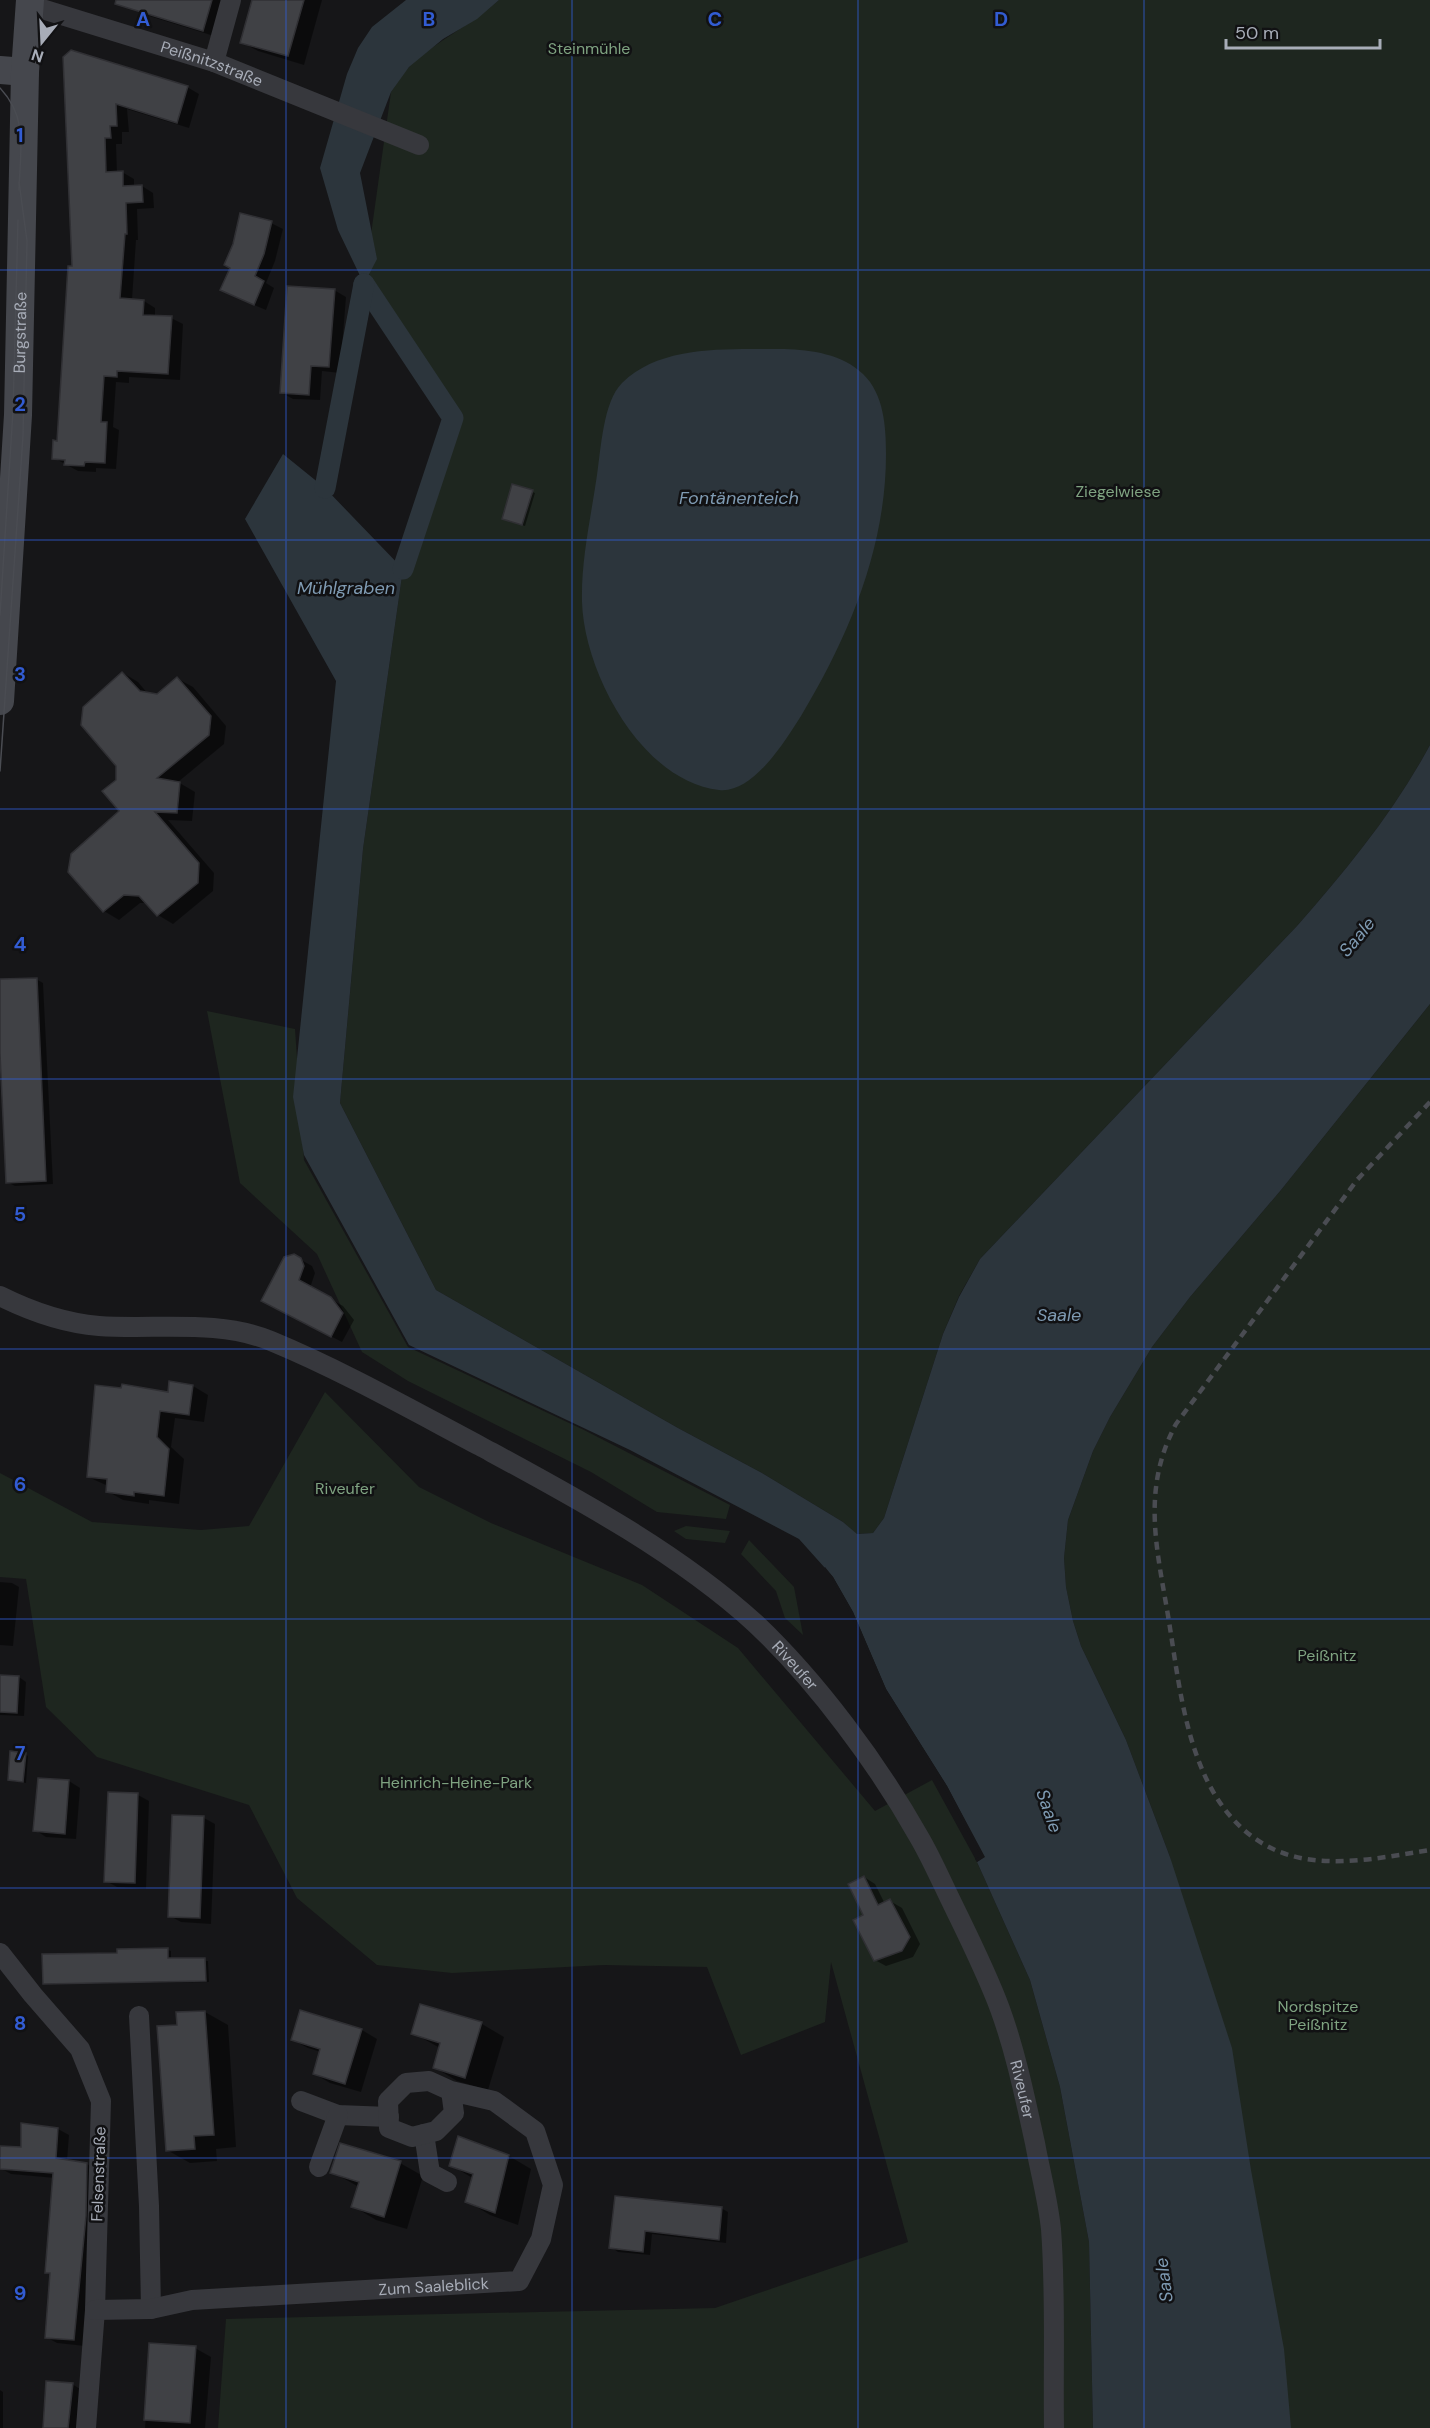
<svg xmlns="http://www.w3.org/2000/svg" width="1430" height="2428" viewBox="0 0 1430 2428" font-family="'DM Sans',sans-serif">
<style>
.green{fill:#1e261f}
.water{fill:#2c353c}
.pier{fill:#161618}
.shadow{fill:#0007}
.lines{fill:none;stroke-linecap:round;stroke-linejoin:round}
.canal{stroke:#2c353c;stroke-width:21}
.building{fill:#404145;stroke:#303034;stroke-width:1.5}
.street{stroke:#37383d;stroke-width:20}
.secondary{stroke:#45474d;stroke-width:28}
.tram{stroke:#4a4c52;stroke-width:1.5}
.rail{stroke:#4a4c52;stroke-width:4.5;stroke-dasharray:8 6;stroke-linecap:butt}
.grid{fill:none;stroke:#325cd3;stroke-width:1.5;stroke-opacity:0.55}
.labels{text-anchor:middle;stroke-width:5;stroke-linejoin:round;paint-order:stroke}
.park-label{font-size:16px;fill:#7fa381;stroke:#111113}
.street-label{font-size:16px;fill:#a8adb8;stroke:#111113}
.water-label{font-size:18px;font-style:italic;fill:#7f9bb3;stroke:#111113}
.grid-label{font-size:20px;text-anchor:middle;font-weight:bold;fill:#325cd3;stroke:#111113;stroke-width:5;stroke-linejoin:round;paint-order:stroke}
</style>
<rect width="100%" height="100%" fill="#161618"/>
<g class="green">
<path d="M 499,0 L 1430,0 L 1430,745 C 1394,812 1347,869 1297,926 L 980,1259 L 959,1296 L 943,1334 L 884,1518 L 873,1533 L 856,1534 L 843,1522 L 762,1473 L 678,1428 L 436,1290 L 340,1103 L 363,849 L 403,569 L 453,418 L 364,284 L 391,92 C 397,83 403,73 411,65 C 438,40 471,25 499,0 Z"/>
<polygon points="1430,1004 1430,2428 1258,2428 1170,1857 1126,1740 1081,1646 1073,1621 1066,1587 1064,1558 1068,1520 1093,1451 1110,1417 1152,1347 1190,1297 1281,1190"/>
<polygon points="207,1011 295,1029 304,1160 408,1347 584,1430 730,1505 726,1519 657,1512 591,1472 408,1381 362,1352 317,1254 240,1183"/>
<polygon points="325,1392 419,1487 491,1523 642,1585 738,1648 875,1811 932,1780 977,1862 1030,1980 1060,2087 1089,2242 1093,2428 218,2428 226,2319 715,2308 908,2242 831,1962 825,2022 741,2055 707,1967 604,1965 452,1973 377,1965 297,1898 249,1805 97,1757 46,1707 26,1579 0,1577 0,1473 92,1522 201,1530 249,1526"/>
<polygon points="686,1526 730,1531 725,1543 686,1539 674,1531"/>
<polygon points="749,1540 794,1587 803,1635 785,1618 776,1591 741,1554"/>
</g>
<g class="water">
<polygon points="406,0 499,0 477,19 443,39 409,67 391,92 360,173 377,259 364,284 338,230 320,168 347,74 358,48 372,27"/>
<path d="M 784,349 C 812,350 842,354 863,374 C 884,394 886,427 886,454 C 886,548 849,636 801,716 C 785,741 753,794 719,790 C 641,781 584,672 582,602 C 581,559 591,517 597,475 C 601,449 603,402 622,383 C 663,343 732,350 784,349 Z"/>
<path d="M 283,454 L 325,488 L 403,569 L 363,849 L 340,1103 L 436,1290 L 678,1428 L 762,1473 L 843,1522 L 857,1534 L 873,1533 L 884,1518 L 943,1334 L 959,1297 L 980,1259 L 1297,926 C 1347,869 1394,812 1430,745 L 1430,1004 L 1281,1190 L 1190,1297 L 1152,1347 L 1110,1417 L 1093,1451 L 1068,1520 L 1064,1558 L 1066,1587 L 1073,1621 L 1081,1646 L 1126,1740 L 1170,1857 L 1232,2048 L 1251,2170 L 1284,2349 L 1291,2428 L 1093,2428 L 1089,2242 L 1060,2087 L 1030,1980 L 977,1862 L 984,1857 L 947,1786 L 886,1689 L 853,1612 L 833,1577 L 799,1539 L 630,1450 L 409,1345 L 304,1155 L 293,1097 L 336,681 L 245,519 Z"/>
</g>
<polygon class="pier" points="825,1567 833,1577 853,1612 886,1689 947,1786 985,1857 977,1862 975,1859 981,1856 944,1788 884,1690 850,1613 831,1578 823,1569"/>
<g class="shadow">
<polygon points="134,0 225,0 214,36 143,14 132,8"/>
<polygon points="254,0 322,0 304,65 258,51 242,42"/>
<polygon points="65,58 187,87 199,94 189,128 127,109 129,132 122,132 122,144 116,144 117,173 122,172 134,179 134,187 142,186 153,193 154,208 137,209 138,240 136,240 132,300 144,301 155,308 155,317 171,318 183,324 180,380 129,377 129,383 116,382 113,427 119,430 116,469 96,468 96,472 78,471 54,458 58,442 73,268"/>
<polygon points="271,223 283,229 275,261 266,283 274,288 266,310 233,296"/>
<polygon points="334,290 346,297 340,373 322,371 320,400 293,399 282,393"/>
<polygon points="532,492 535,493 525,526 506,520"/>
<polygon points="123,673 138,682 148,694 157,695 178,679 193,687 226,726 224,744 178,782 195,792 192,821 168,820 214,873 213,891 173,924 158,915 148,903 140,903 119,920 104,911 121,812 117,781"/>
<polygon points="36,979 43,983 53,1184 15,1186 7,1182 0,981"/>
<polygon points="294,1256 312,1266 315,1273 310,1288 343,1306 354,1320 342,1342 274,1307"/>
<polygon points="170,1383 193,1386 208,1395 204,1422 175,1418 171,1447 184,1459 179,1504 149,1500 149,1504 123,1500 107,1491 108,1486 88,1477 169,1393"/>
<polygon points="0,1582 12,1583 19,1587 13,1646 0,1645"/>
<polygon points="0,1676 19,1677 26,1682 24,1716 0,1715"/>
<polygon points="25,1754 28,1756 26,1783 12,1781 9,1780"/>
<polygon points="39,1779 69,1781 80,1788 76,1839 46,1837 35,1830"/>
<polygon points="109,1794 138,1795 149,1801 146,1889 117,1887 106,1881"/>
<polygon points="204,1818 215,1824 211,1924 181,1922 170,1916"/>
<polygon points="864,1877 875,1884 885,1904 890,1901 902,1908 920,1944 913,1957 886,1966 875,1960 865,1916"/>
<polygon points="168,1950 171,1951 171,1960 208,1961 209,1982 47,1984 44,1983 118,1955"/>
<polygon points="421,2006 482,2024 504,2037 488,2090 457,2081 434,2067 440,2048 413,2033"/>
<polygon points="205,2012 228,2025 236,2147 216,2149 217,2161 190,2163 167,2150 179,2026"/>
<polygon points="362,2030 377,2039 361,2092 330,2083 315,2074 321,2052 308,2048 293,2040"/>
<polygon points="58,2129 69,2135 67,2161 87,2164 98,2171 85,2346 57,2343 46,2337 51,2274 47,2272 55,2178 11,2174 0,2168 0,2147 22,2148"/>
<polygon points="509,2156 531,2169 518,2225 490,2215 467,2201 474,2179 451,2165"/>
<polygon points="400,2163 423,2176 407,2229 376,2220 353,2206 359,2187 332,2172"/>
<polygon points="616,2198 721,2208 728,2212 726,2243 652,2234 650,2255 618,2252 611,2247"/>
<polygon points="151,2345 195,2348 211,2357 205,2428 145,2428"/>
<polygon points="47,2383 72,2384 80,2389 76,2428 43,2428"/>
<polygon points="0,2390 3,2392 3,2428 0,2428"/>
</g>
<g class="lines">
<g class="canal">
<polyline points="364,284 453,418 403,569"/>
<polyline points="325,488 364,284"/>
</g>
</g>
<g class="building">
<polygon points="116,0 212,0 203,31 115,4"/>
<polygon points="252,0 304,0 288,56 240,43"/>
<polygon points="71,50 188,86 177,123 116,104 117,126 110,126 111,138 105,138 106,172 123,171 123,186 142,185 143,202 126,203 127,234 125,234 120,298 144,300 143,315 172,316 168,374 117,371 117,377 104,376 101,422 107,422 105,463 85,462 84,466 64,465 65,460 52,459 53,440 57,441 68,266 72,266 63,57"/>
<polygon points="240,213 272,221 264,254 255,276 264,281 254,305 220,290 230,268 224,265 233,244"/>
<polygon points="287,286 335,289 329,367 311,366 309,395 280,393"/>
<polygon points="512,484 533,490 522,525 502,519"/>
<polygon points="122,672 140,691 157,694 177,677 211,716 209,735 157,778 180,782 177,813 155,812 199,863 198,883 157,916 139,896 124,895 103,912 68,872 71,854 119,811 102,791 116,780 116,766 81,725 83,707"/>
<polygon points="37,978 46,1181 6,1183 0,1054 0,979"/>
<polygon points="294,1254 301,1258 304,1266 299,1280 331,1297 343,1313 331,1337 261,1301 284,1257"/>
<polygon points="169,1381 193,1385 189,1415 160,1411 157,1437 169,1449 164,1496 134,1492 134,1496 106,1492 107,1479 87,1477 95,1385 121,1388 122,1384 168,1392"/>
<polygon points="0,1675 19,1676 17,1713 0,1712"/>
<polygon points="10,1751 26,1753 23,1782 8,1780"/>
<polygon points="38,1778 69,1780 65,1834 33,1831"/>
<polygon points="108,1792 138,1793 135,1883 104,1882"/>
<polygon points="172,1815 204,1816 200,1918 168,1917"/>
<polygon points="864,1876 878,1905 890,1899 910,1937 902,1951 874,1961 853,1920 863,1915 848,1884"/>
<polygon points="168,1948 168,1958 205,1958 206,1981 43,1984 42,1954 117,1953 117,1949"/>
<polygon points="420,2004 482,2022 465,2078 433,2068 440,2043 411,2034"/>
<polygon points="300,2010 362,2029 345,2084 313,2074 320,2049 291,2040"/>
<polygon points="205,2011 214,2135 194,2136 195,2149 166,2151 157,2026 177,2025 176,2012"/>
<polygon points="21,2123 58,2128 56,2158 87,2163 86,2216 74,2340 45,2338 50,2273 45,2273 53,2173 0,2169 0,2146 21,2147"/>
<polygon points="458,2136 509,2155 495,2213 465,2202 473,2174 449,2166"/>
<polygon points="340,2143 401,2161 384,2217 351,2207 359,2182 330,2173"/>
<polygon points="615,2196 722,2207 719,2240 645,2231 643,2252 609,2248"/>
<polygon points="149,2343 196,2346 190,2423 144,2420"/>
<polygon points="46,2381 73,2383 68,2428 43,2428"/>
</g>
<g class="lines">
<g class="street">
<path id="s1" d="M 29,5 L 214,62 L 419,145"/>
<polyline points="214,62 231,0"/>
<path id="s2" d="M 0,1296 C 32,1312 63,1323 99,1326 C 155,1330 218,1319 271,1341 C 341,1370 412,1410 480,1446 C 574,1497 676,1551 756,1624 C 817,1682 878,1764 919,1837 C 932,1859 942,1883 954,1907 C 970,1940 987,1974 1000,2009 C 1016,2053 1025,2098 1035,2143 C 1040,2171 1048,2200 1051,2229 C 1056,2295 1053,2362 1054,2428"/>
<polyline points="0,1953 33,1995 80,2049 101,2101 95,2310 86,2428"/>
<polyline points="139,2016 149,2206 151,2309"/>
<polyline points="301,2101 338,2115 389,2117"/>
<polyline points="424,2134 430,2173 447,2182"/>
<polyline points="319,2167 338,2115"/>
<path id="s3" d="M 95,2310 L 151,2309 L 192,2300 L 519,2281 L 541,2239 L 553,2185 L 535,2131 L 494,2101 L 451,2091 L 429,2081 L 406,2083 L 388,2101 L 389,2128 L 412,2137 L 436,2131 L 454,2113 L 451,2091"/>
</g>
<g class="secondary">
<polyline points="0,70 25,72"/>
<path id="s4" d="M 0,701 L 18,415 L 25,72 L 30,0"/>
</g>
<g class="tram">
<path d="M 0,88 C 29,119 20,150 19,190"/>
<polyline points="0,615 13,411 18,220"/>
<polyline points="0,771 23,436 27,241 19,182"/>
</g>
<path class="rail" d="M 1430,1102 L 1357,1180 L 1176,1424 C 1139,1493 1159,1556 1170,1628 C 1182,1704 1192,1807 1269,1847 C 1317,1872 1379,1858 1430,1850"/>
</g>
<path class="grid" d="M 286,0 L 286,2428M 572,0 L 572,2428M 858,0 L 858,2428M 1144,0 L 1144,2428M 0,270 L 1430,270M 0,540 L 1430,540M 0,809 L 1430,809M 0,1079 L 1430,1079M 0,1349 L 1430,1349M 0,1619 L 1430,1619M 0,1888 L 1430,1888M 0,2158 L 1430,2158"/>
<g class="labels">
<g class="park-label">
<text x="589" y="54">Steinmühle</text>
<text x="1118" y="497">Ziegelwiese</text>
<text x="345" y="1494">Riveufer</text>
<text x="1327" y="1661">Peißnitz</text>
<text x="456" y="1788">Heinrich-Heine-Park</text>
<text x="1318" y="2012">Nordspitze<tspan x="1318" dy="18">Peißnitz</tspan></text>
</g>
<g class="street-label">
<text dy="6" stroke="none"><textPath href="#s1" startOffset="192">Peißnitzstraße</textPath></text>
<text dy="6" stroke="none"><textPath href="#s4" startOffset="369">Burgstraße</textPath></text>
<text dy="6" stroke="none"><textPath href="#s2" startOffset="898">Riveufer</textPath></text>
<text dy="6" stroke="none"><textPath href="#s2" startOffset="1384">Riveufer</textPath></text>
<text transform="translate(98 2174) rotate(-88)" y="6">Felsenstraße</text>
<text dy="6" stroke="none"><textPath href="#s3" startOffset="340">Zum Saaleblick</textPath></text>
</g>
<g class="water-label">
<text x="739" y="504">Fontänenteich</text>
<text x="346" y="594">Mühlgraben</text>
<text transform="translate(1357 937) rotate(-50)" y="6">Saale</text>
<text x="1059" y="1321">Saale</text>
<text transform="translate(1049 1811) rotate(71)" y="6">Saale</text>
<text transform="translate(1164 2280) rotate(-97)" y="6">Saale</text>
</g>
</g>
<g class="grid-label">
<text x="143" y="26">A</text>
<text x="429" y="26">B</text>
<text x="715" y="26">C</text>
<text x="1001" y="26">D</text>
<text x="20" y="142">1</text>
<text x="20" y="411">2</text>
<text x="20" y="681">3</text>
<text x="20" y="951">4</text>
<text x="20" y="1221">5</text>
<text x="20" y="1491">6</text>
<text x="20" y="1760">7</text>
<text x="20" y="2030">8</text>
<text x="20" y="2300">9</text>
</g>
<g transform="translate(42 42) rotate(198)" stroke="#111113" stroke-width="4.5" paint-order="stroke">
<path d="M0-4.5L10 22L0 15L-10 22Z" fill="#a8adb8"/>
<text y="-9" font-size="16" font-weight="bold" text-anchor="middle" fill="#a8adb8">N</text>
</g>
<path d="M1226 39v9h154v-9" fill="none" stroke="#a8adb8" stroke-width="3"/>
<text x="1235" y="39" font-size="18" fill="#a8adb8" stroke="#111113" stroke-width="4.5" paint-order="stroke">50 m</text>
</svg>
